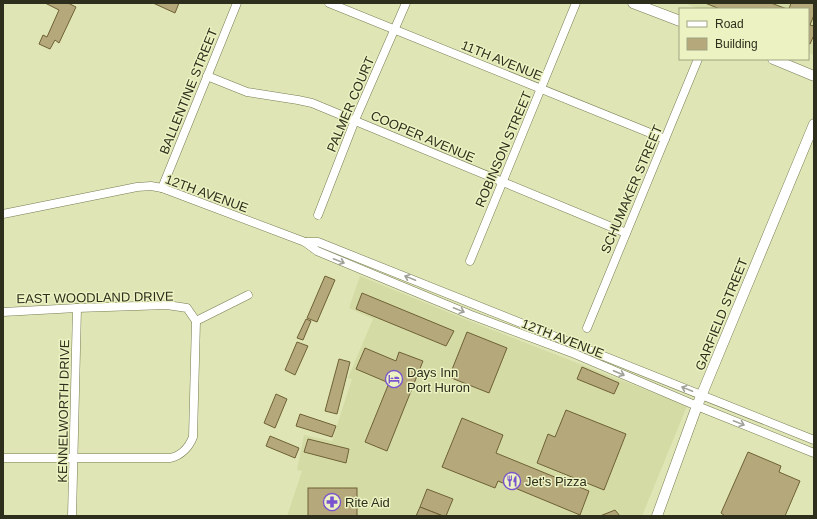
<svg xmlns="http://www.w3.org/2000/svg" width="817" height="519" viewBox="0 0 817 519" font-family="Helvetica,sans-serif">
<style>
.built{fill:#d5dba4}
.building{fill:#b5a87b;stroke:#6e6136}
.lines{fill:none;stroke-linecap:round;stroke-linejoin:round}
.minor-casing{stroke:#787c51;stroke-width:9}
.tertiary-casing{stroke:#787c51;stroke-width:11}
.minor{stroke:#fff;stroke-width:8}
.tertiary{stroke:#fff;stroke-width:10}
.oneway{stroke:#a0a199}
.labels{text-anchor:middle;stroke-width:3;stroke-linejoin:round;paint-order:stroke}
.street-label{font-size:13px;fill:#2d2f1c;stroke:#edf2c2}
.poi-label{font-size:13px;fill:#2d2f1c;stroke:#edf2c2;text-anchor:start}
</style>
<rect width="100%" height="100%" fill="#dfe5b5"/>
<g class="built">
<polygon points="684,3 814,3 814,55 808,53 808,9 699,9"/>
<polygon points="360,276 462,318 687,406 642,516 287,516 302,471 297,470 304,435 332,441 352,379 348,378 373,319 349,308"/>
</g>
<g class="building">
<polygon points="45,3 68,3 76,7 59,43 55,40 50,49 39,44 43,35 47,37 59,10"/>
<polygon points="153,3 179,3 175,13"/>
<polygon points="705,3 771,3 787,9 720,9"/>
<polygon points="791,3 814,3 814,15 810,25 814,26 814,35 810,44 808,43 808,9 789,9"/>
<polygon points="325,276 335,280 317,322 307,318"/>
<polygon points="362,293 454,331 446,346 356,309"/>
<polygon points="306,319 311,321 303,340 297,338"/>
<polygon points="467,332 507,348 489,393 449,377"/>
<polygon points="297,342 308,346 295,375 285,370"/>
<polygon points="365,348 396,361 399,352 423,361 387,451 365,442 389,383 356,369"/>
<polygon points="339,359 350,362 337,414 325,411"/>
<polygon points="582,367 619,383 614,394 577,379"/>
<polygon points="276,394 287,399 275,428 264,423"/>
<polygon points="566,410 626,434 604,490 537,463 548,434 555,437"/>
<polygon points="300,414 336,426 332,437 296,426"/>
<polygon points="462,418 503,435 496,453 589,491 580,515 498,481 495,488 442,467"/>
<polygon points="270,436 299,448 295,458 266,446"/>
<polygon points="308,439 349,449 346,463 304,452"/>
<polygon points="748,452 781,466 779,472 800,481 785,516 725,516 721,513"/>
<rect x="308" y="488" width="49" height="28"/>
<polygon points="427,489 453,499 446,516 443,516 420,507"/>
<polygon points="420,507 443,516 416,516"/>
<polygon points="615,510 620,516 600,516"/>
</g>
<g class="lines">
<g class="minor-casing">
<g id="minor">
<polyline points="329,3 665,139"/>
<polyline points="207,76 247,92 298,100 312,103 626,233"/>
<polyline points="162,188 237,3"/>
<polyline points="3,214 137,187 151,186 162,188 305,242 317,251 471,315 575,354 697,406 814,453"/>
<polyline points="318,215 355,120 406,3"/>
<polyline points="305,242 318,242 814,440"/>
<polyline points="470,261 576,3"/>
<path d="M 3,312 L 77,308 L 167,305 L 187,308 L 196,321 L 193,437 C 189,447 181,456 170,458 L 3,458"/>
<polyline points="196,321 248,295"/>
<polyline points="587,328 698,59"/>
<polyline points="72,516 77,308"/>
</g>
</g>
<g class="tertiary-casing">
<g id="tertiary">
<polyline points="633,3 680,21"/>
<polyline points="773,59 814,76"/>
<polyline points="657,516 697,406 814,124"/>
</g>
</g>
<use href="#minor" class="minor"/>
<use href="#tertiary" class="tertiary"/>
</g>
<defs><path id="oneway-shaft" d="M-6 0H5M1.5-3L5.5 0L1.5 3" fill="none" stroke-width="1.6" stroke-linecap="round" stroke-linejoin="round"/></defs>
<g class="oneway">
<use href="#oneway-shaft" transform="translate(339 261) rotate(22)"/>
<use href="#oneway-shaft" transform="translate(410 278) rotate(-158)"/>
<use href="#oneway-shaft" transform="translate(459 310) rotate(22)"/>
<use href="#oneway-shaft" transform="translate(619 373) rotate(23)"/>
<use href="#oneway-shaft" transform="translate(687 389) rotate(-158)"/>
<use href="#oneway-shaft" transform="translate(739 423) rotate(22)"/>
</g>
<defs>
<g id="hotel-ring" transform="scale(0.9)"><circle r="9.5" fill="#edf2c2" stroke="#7954ce" stroke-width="1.5"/><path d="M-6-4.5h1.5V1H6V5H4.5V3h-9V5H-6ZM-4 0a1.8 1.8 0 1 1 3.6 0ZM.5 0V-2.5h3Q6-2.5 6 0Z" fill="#7954ce"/></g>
<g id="restaurant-ring" transform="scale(0.9)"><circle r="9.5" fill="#edf2c2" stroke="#7954ce" stroke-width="1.5"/><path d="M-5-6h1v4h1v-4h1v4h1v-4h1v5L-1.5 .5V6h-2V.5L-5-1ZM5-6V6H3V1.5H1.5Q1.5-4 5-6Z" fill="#7954ce"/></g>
<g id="pharmacy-ring" transform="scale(0.9)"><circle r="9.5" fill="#edf2c2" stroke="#7954ce" stroke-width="1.5"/><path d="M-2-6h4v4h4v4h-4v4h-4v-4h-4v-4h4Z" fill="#7954ce"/></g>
</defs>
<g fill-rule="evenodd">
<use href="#hotel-ring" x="394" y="379"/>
<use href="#restaurant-ring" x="512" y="481"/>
<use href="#pharmacy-ring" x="332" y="502"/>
</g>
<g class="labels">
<g class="street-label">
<text transform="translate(502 60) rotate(22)" y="5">11TH AVENUE</text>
<text transform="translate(188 91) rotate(-68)" y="5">BALLENTINE STREET</text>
<text transform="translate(350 104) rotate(-67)" y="5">PALMER COURT</text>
<text transform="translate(423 136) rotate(23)" y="5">COOPER AVENUE</text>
<text transform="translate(503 149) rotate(-67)" y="5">ROBINSON STREET</text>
<text transform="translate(631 189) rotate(-67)" y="5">SCHUMAKER STREET</text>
<text transform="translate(207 193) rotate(20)" y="5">12TH AVENUE</text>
<text transform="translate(95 297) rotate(-1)" y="5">EAST WOODLAND DRIVE</text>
<text transform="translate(721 314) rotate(-68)" y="5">GARFIELD STREET</text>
<text transform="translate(563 338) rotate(21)" y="5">12TH AVENUE</text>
<text transform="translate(63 411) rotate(-89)" y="5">KENNELWORTH DRIVE</text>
</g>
<g class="poi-label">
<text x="407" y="377">Days Inn<tspan x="407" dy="15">Port Huron</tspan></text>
<text x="525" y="486">Jet's Pizza</text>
<text x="345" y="507">Rite Aid</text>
</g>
</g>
<rect width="817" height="519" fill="none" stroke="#2d2f1c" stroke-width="8"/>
<rect x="679" y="8" width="130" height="52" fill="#edf2c2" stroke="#a0a480"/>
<rect x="687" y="21" width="20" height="6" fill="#ffffff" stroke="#a0a480"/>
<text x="715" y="28" font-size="12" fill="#2d2f1c">Road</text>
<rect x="687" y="38" width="20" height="12" fill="#b5a87b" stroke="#a0a480"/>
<text x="715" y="48" font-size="12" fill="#2d2f1c">Building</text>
</svg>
